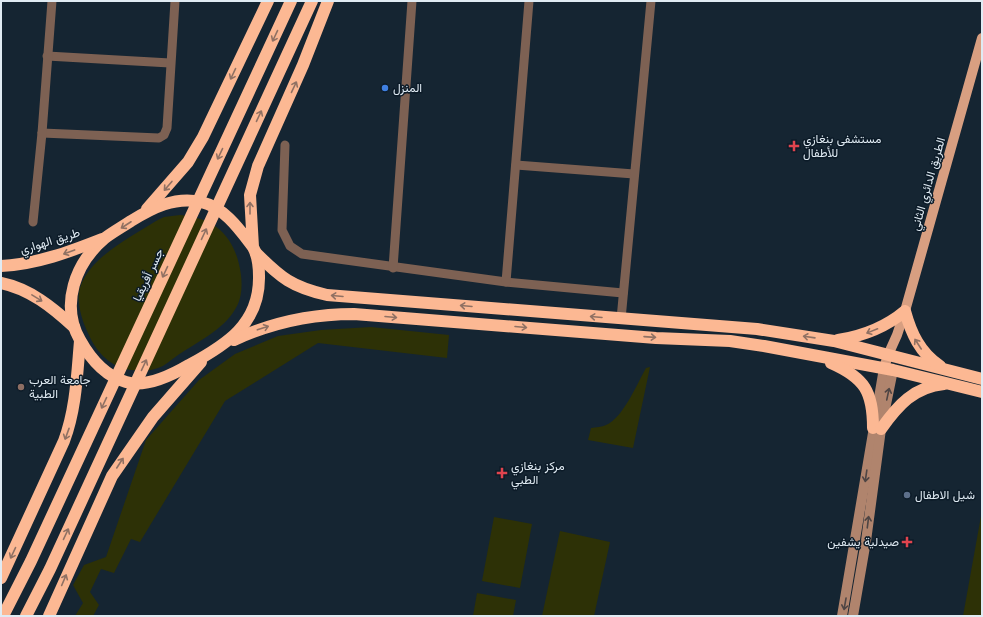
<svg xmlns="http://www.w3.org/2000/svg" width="983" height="617" viewBox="0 0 983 617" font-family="Jost,Vazirmatn,sans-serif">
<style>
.green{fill:#2d3106}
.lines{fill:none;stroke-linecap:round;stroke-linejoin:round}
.street{stroke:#7d6153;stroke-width:9}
.secondary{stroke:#b0846d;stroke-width:10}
.primary{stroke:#d89f81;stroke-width:10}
.highway{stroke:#fcb893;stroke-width:12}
.oneway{stroke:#907163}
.oneway2{stroke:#4e4544}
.shop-dot{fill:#3f7fe0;stroke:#0c1b28;stroke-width:1.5}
.health-dot{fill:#e0444e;stroke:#0c1b28;stroke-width:1.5}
.education-dot{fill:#8d6e63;stroke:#0c1b28;stroke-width:1.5}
.service-dot{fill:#5c6f8a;stroke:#0c1b28;stroke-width:1.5}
.labels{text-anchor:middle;stroke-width:3;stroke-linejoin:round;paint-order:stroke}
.poi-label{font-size:12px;fill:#e0ebf3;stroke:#0c1b28;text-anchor:start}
.street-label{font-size:12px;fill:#e0ebf3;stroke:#0c1b28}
</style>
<rect width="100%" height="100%" fill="#152532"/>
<g class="green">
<path d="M 180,215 C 217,218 236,238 241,275 C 242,284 242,295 238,304 C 227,328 199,341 178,355 C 172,359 165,366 158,368 C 147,372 137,371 125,369 C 109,365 95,350 89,335 C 84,325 80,314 79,303 C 74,265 129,238 156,221 L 164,217 Z"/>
<polygon points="371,327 449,335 447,358 318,343 225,401 140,542 131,539 114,573 101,569 90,592 99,605 93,616 75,616 83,603 73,585 84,565 106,557 146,440 199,380 235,354 278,336 321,330"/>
<path d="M 650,367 L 633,448 L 588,440 L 591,428 C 596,427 602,427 606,425 C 623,418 637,384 646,368 Z"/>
<polygon points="981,516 982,616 963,616"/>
<polygon points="494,517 532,524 520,588 482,581"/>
<polygon points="560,531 610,542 594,616 542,616"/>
<polygon points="477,593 516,600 513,616 473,616"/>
</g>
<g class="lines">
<g class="street">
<polyline points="47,56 170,63"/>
<polyline points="42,133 159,138 164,135 167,128 175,1"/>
<polyline points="285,145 282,230 290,246 302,254 506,282 623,293"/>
<polyline points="516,165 634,174"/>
<polyline points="33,222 42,133 52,1"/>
<polyline points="393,268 412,1"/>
<polyline points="506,282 529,1"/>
<polyline points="621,319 651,1"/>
</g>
<g class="secondary">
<polyline points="842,616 884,368"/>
<polyline points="853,616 866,541 881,429 893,370"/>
</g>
<polyline class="primary" points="884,368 888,355 897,335 905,311 982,38"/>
<g class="highway">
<polyline points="147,209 188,162 203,137 268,1"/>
<path d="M 253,247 C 240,230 224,207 201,202 C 175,196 152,208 131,221 C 122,227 113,232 105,238 C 75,263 60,305 80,340 C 90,358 105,376 126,382 C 146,388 172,375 189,365 C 226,345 260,324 259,276 C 259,265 258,256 253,247 L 250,195 L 258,166 L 303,65 L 328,1"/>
<path d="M 256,253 C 281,278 292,287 327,295 L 757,329 L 834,341 L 982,379"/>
<path d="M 1,266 C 37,264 69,252 102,239"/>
<path d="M 1,283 C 30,289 52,307 74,327"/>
<path d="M 234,340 C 273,322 312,314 354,314 L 656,338 L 730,341 L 764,346 L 893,370 L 982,392"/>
<path d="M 838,340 C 863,336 886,327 905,311 C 911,333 920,353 940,366"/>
<path d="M 831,363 C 865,378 873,392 873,428"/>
<path d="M 881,429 C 898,405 914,387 944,384"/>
<path d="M 1,578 L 64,441 C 76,409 77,375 80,341"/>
<polyline points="3,616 31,561 291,1"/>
<polyline points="26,616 50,569 312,1"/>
<polyline points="49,616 112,476 153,417 201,362"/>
</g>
</g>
<defs><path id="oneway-shaft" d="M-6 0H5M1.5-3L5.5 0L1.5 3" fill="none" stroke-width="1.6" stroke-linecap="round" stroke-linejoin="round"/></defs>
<g class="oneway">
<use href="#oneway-shaft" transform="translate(275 36) rotate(115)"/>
<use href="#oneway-shaft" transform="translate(233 74) rotate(115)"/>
<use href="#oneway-shaft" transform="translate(294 87) rotate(-65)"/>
<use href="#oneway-shaft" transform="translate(259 116) rotate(-65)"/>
<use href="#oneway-shaft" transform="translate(220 154) rotate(115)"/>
<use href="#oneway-shaft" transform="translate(168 186) rotate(131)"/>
<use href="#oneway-shaft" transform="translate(250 208) rotate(-90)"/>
<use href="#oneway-shaft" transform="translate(126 225) rotate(147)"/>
<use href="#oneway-shaft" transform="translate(204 234) rotate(-65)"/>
<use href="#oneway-shaft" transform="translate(69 252) rotate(160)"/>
<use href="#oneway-shaft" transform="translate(165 272) rotate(115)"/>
<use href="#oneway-shaft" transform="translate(337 296) rotate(-175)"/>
<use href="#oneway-shaft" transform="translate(37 298) rotate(31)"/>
<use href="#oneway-shaft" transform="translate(466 306) rotate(-175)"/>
<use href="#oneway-shaft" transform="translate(391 317) rotate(5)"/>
<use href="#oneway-shaft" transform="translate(596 317) rotate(-175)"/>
<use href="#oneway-shaft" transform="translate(521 327) rotate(5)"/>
<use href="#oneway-shaft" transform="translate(263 328) rotate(-18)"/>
<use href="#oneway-shaft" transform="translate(872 331) rotate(158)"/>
<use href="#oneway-shaft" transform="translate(650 337) rotate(4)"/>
<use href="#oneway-shaft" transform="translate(809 337) rotate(-172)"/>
<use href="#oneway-shaft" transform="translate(918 344) rotate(-123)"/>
<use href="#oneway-shaft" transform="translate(144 365) rotate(-65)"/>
<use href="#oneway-shaft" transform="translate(104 403) rotate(115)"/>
<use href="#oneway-shaft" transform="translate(67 434) rotate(110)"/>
<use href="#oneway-shaft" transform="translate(120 463) rotate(-57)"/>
<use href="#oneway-shaft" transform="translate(66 534) rotate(-65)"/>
<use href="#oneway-shaft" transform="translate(13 553) rotate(115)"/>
<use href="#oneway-shaft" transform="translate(64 580) rotate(-67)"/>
</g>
<g class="oneway2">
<use href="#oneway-shaft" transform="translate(888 394) rotate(-78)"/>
<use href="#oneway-shaft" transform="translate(866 476) rotate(98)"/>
<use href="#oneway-shaft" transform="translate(868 522) rotate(-83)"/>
<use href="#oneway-shaft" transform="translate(845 604) rotate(100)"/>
</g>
<circle class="shop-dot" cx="385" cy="88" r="4"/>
<g class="health-dot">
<path d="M792 140h4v4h4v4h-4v4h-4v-4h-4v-4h4z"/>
<path d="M500 467h4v4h4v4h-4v4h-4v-4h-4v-4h4z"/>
<path d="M905 536h4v4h4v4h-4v4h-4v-4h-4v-4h4z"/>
</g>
<circle class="education-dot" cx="21" cy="387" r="4"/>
<circle class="service-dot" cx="907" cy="495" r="4"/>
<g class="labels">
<g class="poi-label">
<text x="393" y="92">المنزل</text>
<text x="803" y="143">مستشفى بنغازي<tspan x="803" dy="14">للأطفال</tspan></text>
<text x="29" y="384">جامعة العرب<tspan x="29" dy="14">الطبية</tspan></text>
<text x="511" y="470">مركز بنغازي<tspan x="511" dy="14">الطبي</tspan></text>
<text x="915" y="499">شيل الاطفال</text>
<text x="899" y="546" text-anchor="end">صيدلية يشفين</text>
</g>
<g class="street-label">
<text transform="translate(928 184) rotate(-74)" y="4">الطريق الدائري الثاني</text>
<text transform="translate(50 241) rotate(-17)" y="4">طريق الهواري</text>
<text transform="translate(148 275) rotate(-65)" y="4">جسر أفريقيا</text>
</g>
</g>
<rect width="983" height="617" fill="none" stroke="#e0ebf3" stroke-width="4"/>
</svg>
